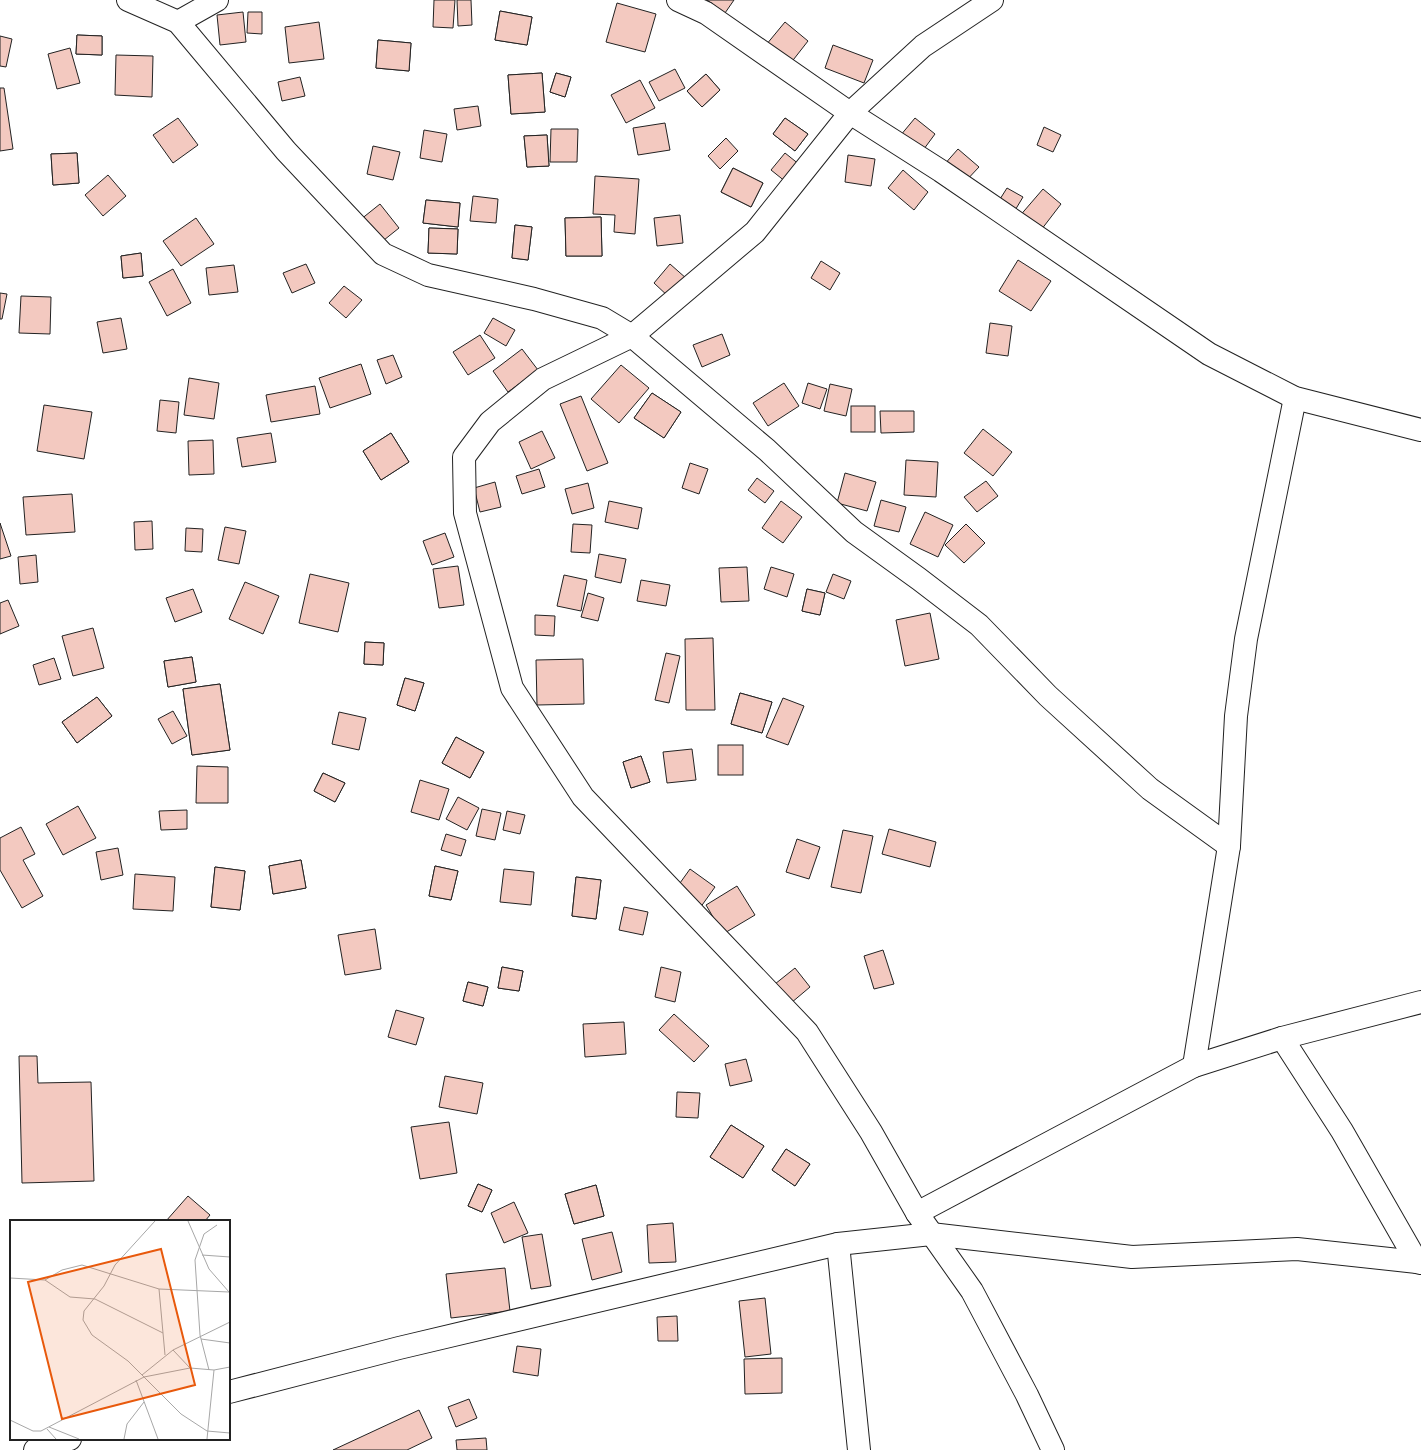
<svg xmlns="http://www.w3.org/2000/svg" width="1421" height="1450" viewBox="0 0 1421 1450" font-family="Montserrat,sans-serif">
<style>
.building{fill:#f3c9c0;stroke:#222}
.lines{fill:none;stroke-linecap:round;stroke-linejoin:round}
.street-casing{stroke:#222;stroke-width:24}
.street{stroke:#fff;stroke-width:22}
.inset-road{fill:none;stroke:#a7a7a7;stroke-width:1}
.view{fill:#e8590c;fill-opacity:0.15;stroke:#e8590c;stroke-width:2}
.inset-edge{fill:none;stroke:#222;stroke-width:2}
</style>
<rect width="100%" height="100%" fill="#fff"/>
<g class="building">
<polygon points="434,0 455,0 453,28 433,27"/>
<polygon points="457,0 471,0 472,25 458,26"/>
<polygon points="707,0 734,0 725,13"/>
<polygon points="617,3 656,14 645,52 606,42"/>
<polygon points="500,11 532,17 527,45 495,40"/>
<polygon points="500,11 532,17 527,45 495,40"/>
<polygon points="243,12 246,42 220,45 217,15"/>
<polygon points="248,12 262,12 262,34 247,33"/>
<polygon points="319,22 324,59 289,63 285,27"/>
<polygon points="785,22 808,41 790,64 766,45"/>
<polygon points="77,35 102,36 102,55 76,54"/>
<polygon points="77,35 102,36 102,55 76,54"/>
<polygon points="0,36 12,39 6,67 0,66"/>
<polygon points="378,40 411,43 409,71 376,68"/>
<polygon points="378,40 411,43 409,71 376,68"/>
<polygon points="833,45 873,60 864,83 825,68"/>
<polygon points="70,48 80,83 57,89 48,54"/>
<polygon points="116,55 153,56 152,97 115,95"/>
<polygon points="675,69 685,88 659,101 649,82"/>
<polygon points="542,73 545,112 511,114 508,75"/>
<polygon points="542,73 545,112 511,114 508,75"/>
<polygon points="556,73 571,77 565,97 550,92"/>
<polygon points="556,73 571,77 565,97 550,92"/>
<polygon points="706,74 720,90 702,107 687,91"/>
<polygon points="706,74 720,90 702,107 687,91"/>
<polygon points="300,77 305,96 282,101 278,82"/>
<polygon points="640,80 655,108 626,123 611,95"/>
<polygon points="0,88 4,88 13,149 0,151"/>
<polygon points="478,106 481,126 457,130 454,109"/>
<polygon points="178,118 198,145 173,163 153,135"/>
<polygon points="785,118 808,134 795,151 773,134"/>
<polygon points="785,118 808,134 795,151 773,134"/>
<polygon points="915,118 935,134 921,153 900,136"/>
<polygon points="665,123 670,150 638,155 633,128"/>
<polygon points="1044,127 1061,135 1053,152 1037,145"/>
<polygon points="551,129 578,129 577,162 550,162"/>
<polygon points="424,130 447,134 442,162 420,158"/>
<polygon points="547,135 549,166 527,167 524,136"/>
<polygon points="547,135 549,166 527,167 524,136"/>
<polygon points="726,138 738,151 720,169 708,156"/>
<polygon points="373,146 400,152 393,180 367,174"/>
<polygon points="958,149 979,167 963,184 943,166"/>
<polygon points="77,153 79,183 53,185 51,154"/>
<polygon points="77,153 79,183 53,185 51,154"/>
<polygon points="785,153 800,165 786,182 771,170"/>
<polygon points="848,155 875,159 871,186 845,182"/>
<polygon points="733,168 763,183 751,207 721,192"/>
<polygon points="733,168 763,183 751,207 721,192"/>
<polygon points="903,170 928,192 914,210 888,188"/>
<polygon points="108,175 126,196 103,216 85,195"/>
<polygon points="595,176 639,179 635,234 614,232 615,215 593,214"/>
<polygon points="1007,188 1023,197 1011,217 995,207"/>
<polygon points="1043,189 1061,204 1038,234 1018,218"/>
<polygon points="473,196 498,199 496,223 470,221"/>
<polygon points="426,200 460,203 458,227 423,223"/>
<polygon points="426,200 460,203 458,227 423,223"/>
<polygon points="380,204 399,228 379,244 360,220"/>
<polygon points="680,215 683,243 657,246 654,218"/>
<polygon points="601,217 602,256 566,256 565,218"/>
<polygon points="601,217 602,256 566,256 565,218"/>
<polygon points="196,218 214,244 181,266 163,241"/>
<polygon points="515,225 532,227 528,260 512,258"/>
<polygon points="515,225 532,227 528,260 512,258"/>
<polygon points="429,228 458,229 457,254 428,253"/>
<polygon points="429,228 458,229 457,254 428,253"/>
<polygon points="141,253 143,276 123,278 121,256"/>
<polygon points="141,253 143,276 123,278 121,256"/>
<polygon points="1018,260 1051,281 1031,311 999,291"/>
<polygon points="821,261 840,273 830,290 811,278"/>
<polygon points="306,264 315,283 292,293 283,273"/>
<polygon points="670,264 687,279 670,298 654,283"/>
<polygon points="234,265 238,292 209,295 206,268"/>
<polygon points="173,269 191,303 167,316 149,282"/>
<polygon points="344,286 362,300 346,318 329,303"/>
<polygon points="0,293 7,294 2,319 0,319"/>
<polygon points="21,296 51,297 50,334 19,333"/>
<polygon points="121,318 127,349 103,353 97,322"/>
<polygon points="493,318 515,330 506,346 484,333"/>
<polygon points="990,323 1012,326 1008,356 986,353"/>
<polygon points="722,334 730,355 702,367 693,345"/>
<polygon points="480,335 495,358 468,375 453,352"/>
<polygon points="522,349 538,370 508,392 493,371"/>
<polygon points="393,355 402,377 386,384 377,360"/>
<polygon points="361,364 371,394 330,408 319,378"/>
<polygon points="621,365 649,388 619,423 591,399"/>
<polygon points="189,378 219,383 214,419 184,415"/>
<polygon points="784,383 799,406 768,426 753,403"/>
<polygon points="808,383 827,389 820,409 802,403"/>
<polygon points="830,384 852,389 846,416 824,411"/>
<polygon points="315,386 320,414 271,422 266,395"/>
<polygon points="652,393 681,412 664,438 634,418"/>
<polygon points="652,393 681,412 664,438 634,418"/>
<polygon points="581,396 608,463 587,471 560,404"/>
<polygon points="160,400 179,402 176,433 157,431"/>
<polygon points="44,405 92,412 84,459 37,451"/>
<rect x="851" y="406" width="24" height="26"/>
<polygon points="880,411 914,411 914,432 881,433"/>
<polygon points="983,429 1012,452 993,476 964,453"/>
<polygon points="542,431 555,458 531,469 519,442"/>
<polygon points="271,433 276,462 242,467 237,438"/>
<polygon points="391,433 409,462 381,480 363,451"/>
<polygon points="391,433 409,462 381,480 363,451"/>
<polygon points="213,440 214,474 189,475 188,441"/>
<polygon points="906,460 938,462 936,497 904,495"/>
<polygon points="690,463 708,469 699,494 682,488"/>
<polygon points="539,469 545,487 522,494 516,476"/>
<polygon points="845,473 876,482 867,511 837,503"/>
<polygon points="757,478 774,491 765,503 748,490"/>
<polygon points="986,481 998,496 977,512 964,497"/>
<polygon points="495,482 501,507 480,512 474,488"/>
<polygon points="588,483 594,508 572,514 565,489"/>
<polygon points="72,494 75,532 26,535 23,497"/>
<polygon points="881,500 906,507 899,532 874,526"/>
<polygon points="609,501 642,508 638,529 605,522"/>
<polygon points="781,501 802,517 783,543 762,528"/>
<polygon points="925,512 953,525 938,557 910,544"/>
<polygon points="152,521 153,549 135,550 134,522"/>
<polygon points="0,523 11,556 0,559"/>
<polygon points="573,524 592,525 590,553 571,552"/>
<polygon points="966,524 985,543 964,563 945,545"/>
<polygon points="225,527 246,531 239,564 218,560"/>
<polygon points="186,528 203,529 202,552 185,551"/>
<polygon points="445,533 454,557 432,565 423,541"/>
<polygon points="599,554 626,559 621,583 595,577"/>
<polygon points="36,555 38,582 20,584 18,557"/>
<polygon points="458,566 464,605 439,608 433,569"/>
<polygon points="747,567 749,601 721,602 719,568"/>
<polygon points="771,567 794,574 787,597 764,589"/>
<polygon points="310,574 349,583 338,632 299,623"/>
<polygon points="833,574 851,581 844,599 826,592"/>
<polygon points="564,575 587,580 581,611 557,606"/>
<polygon points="641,580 670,585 666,606 637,601"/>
<polygon points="245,582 279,596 263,634 229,619"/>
<polygon points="193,589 202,612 175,622 166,598"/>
<polygon points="807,589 825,593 820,615 802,611"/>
<polygon points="807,589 825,593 820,615 802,611"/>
<polygon points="588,593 604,598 598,621 581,617"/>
<polygon points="8,600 19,626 0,634 0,603"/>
<polygon points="930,613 939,659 905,666 896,620"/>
<polygon points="535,615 555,616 554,636 535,635"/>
<polygon points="93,628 104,668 73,676 62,636"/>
<polygon points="713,638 715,710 686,710 685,639"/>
<polygon points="365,642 384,643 383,665 364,664"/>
<polygon points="365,642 384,643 383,665 364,664"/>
<polygon points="666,653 680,656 669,703 655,700"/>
<polygon points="192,657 196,682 168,687 164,661"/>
<polygon points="192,657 196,682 168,687 164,661"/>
<polygon points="54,658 61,679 39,685 33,665"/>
<polygon points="583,659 584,704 537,705 536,660"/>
<polygon points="405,678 424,683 415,711 397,705"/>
<polygon points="405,678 424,683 415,711 397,705"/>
<polygon points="220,684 230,750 192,755 183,689"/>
<polygon points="220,684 230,750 192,755 183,689"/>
<polygon points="740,693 772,702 762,733 731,724"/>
<polygon points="740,693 772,702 762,733 731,724"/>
<polygon points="97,697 112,716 77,743 62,722"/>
<polygon points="97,697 112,716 77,743 62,722"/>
<polygon points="783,698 804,706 788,745 766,737"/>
<polygon points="173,711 187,736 172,744 158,719"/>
<polygon points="339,712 366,718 359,750 332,744"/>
<polygon points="456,737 484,752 470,778 442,763"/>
<polygon points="456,737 484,752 470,778 442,763"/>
<rect x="718" y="745" width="25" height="30"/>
<polygon points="692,749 696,780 667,783 663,752"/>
<polygon points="641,756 650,782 631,788 623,762"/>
<polygon points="641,756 650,782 631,788 623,762"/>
<polygon points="197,766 228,767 228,803 196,803"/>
<polygon points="323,773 345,783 335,802 314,791"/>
<polygon points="323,773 345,783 335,802 314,791"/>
<polygon points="420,780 449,789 439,820 411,812"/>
<polygon points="458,797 479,808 467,830 446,819"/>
<polygon points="78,806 96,838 63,855 46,824"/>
<polygon points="482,809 501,813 495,840 476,836"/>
<polygon points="187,810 187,829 161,830 159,811"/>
<polygon points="507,811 525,815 520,834 503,830"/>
<polygon points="21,827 35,854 23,860 43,896 22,908 0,870 0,838"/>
<polygon points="889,829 936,842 930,867 882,854"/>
<polygon points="843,830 873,836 861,893 831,887"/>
<polygon points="446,834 466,840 461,856 441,850"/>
<polygon points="797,839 820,847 809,879 786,872"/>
<polygon points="118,848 123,875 101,880 96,852"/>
<polygon points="301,860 306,888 273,894 269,866"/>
<polygon points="301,860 306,888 273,894 269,866"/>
<polygon points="435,866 458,871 451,900 429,896"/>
<polygon points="435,866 458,871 451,900 429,896"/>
<polygon points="215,867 245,871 240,910 211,907"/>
<polygon points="215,867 245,871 240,910 211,907"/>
<polygon points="504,869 534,872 531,905 500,902"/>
<polygon points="690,869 715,887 700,908 675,890"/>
<polygon points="135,874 175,877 173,911 133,909"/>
<polygon points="576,877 601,880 596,919 572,916"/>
<polygon points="576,877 601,880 596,919 572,916"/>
<polygon points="737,886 755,915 723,934 706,905"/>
<polygon points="624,907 648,912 643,935 619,930"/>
<polygon points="375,929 381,969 345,975 338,935"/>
<polygon points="883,950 894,984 874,989 864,956"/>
<polygon points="502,967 523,971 519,991 498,988"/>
<polygon points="502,967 523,971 519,991 498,988"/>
<polygon points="661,967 681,972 675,1002 655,997"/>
<polygon points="795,968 810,987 791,1003 775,984"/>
<polygon points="468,982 488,987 483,1006 463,1001"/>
<polygon points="468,982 488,987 483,1006 463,1001"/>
<polygon points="396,1010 424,1018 416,1045 388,1037"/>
<polygon points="674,1014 709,1046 694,1062 659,1030"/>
<polygon points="624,1022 626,1054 585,1057 583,1024"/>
<polygon points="19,1056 37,1056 38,1083 91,1082 94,1181 22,1183"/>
<polygon points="746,1059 752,1081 730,1086 725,1064"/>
<polygon points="445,1076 483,1083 477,1114 439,1107"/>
<polygon points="677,1092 700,1093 698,1118 676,1117"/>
<polygon points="449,1122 457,1173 420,1179 411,1127"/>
<polygon points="731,1125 764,1146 743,1178 710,1157"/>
<polygon points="731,1125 764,1146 743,1178 710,1157"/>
<polygon points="786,1149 810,1164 795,1186 772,1170"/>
<polygon points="786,1149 810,1164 795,1186 772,1170"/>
<polygon points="478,1184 492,1190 482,1212 468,1206"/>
<polygon points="478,1184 492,1190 482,1212 468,1206"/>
<polygon points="596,1185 604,1216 574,1224 565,1194"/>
<polygon points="596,1185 604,1216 574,1224 565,1194"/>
<polygon points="188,1196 210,1215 205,1221 166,1221"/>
<polygon points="514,1202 528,1233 504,1243 491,1213"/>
<polygon points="673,1223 676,1262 649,1263 647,1225"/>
<polygon points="612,1232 622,1272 592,1280 582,1239"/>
<polygon points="542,1234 551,1286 531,1289 522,1237"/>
<polygon points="505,1268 510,1311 451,1318 446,1274"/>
<polygon points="765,1298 771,1354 745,1357 739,1301"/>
<polygon points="677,1316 678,1341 658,1341 657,1317"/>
<polygon points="517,1346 541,1349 538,1376 513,1372"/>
<polygon points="782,1358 782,1393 745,1394 744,1359"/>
<polygon points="469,1399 477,1418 456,1427 448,1407"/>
<polygon points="419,1410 432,1438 407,1450 333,1450"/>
<polygon points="486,1438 487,1450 457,1450 456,1440"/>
</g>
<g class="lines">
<g class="street-casing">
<g id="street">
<polyline points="128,0 178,22 286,151 383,254 428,275 534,299 602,318 632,336 767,450 854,532 919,579 979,625 1048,696 1150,789 1229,846"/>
<polyline points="678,0 706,13 850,113 941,171 1209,354 1295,398 1421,430"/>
<polyline points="992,0 923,46 850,113 755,232 632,336 543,379 490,422 464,457 465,513 512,688 583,797 807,1032 871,1132 917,1213 972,1291 1027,1395 1053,1450"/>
<polyline points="178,22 217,0"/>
<polyline points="1282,1038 1342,1131 1417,1262"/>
<polyline points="1194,1066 1229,846 1236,716 1246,639 1295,398"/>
<polyline points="917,1213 1194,1066 1282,1038 1421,1002"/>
<polyline points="838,1244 859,1450"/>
<polyline points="229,1392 399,1348 838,1244 931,1234 1132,1257 1297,1249 1417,1262 1421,1263"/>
<polyline points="35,1450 70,1439"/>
</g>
</g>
<use href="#street" class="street"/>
</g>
<g transform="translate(10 1220)">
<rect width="220" height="220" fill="#fff"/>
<path class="inset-road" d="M 145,1 L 105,45 L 94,66 L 74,91 L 73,100 L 82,115 L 118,141 L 171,194 L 197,211 L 220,213M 178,1 L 199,49 L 219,72M 192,35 L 220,37M 0,58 L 35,60 L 60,77 L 85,79 L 153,113M 35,60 L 52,50 L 72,45 L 149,69 L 219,72M 149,69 L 155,135M 191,119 L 220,123M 163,130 L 180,148M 199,150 L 190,115 L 185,40 L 194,14 L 207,5M 132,155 L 163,130 L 220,102M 126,160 L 148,219M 0,200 L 23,211 L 31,211 L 134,157 L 180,148 L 204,150 L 220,147M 39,207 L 69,219M 37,209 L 46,219M 114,219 L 117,204 L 134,182M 197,219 L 204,150"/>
<path class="view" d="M 151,29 L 185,165 L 52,199 L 18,62 Z"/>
<rect width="220" height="220" class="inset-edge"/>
</g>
</svg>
